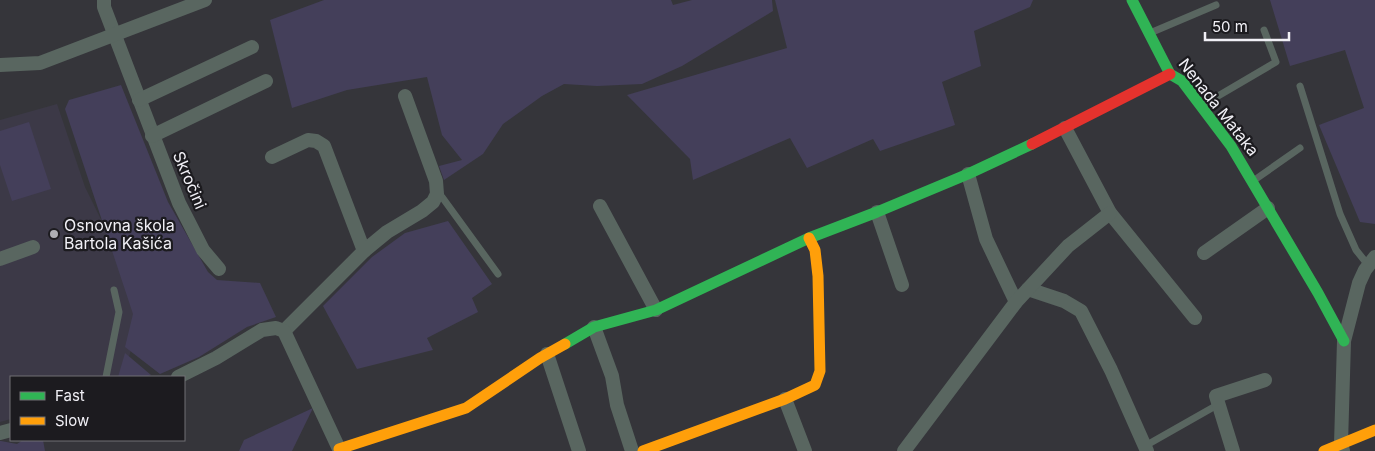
<svg xmlns="http://www.w3.org/2000/svg" width="1375" height="451" viewBox="0 0 1375 451" font-family="Inter,sans-serif">
<style>
.built{fill:#3c3947}
.green{fill:#443f5a}
.lines{fill:none;stroke-linecap:round;stroke-linejoin:round}
.lane{stroke:#596660;stroke-width:7}
.street{stroke:#596660;stroke-width:14}
.fast{stroke:#30b455;stroke-width:11}
.slow{stroke:#ff9f0a;stroke-width:11}
.jam{stroke:#e5322d;stroke-width:11}
.poi-dot{fill:#afafb4;stroke:#1c1b1f;stroke-width:2}
.labels{text-anchor:middle;stroke-width:4.5;stroke-linejoin:round;paint-order:stroke}
.street-label{font-size:16px;fill:#f1f0f6;stroke:#1c1b1f}
.poi-label{font-size:16px;fill:#f1f0f6;stroke:#1c1b1f;text-anchor:start}
</style>
<rect width="100%" height="100%" fill="#35353a"/>
<polygon class="built" points="57,104 85,187 132,282 143,310 123,377 11,377 11,419 0,422 0,120"/>
<g class="green">
<polygon points="324,0 671,0 673,5 692,0 772,0 773,11 682,66 642,84 597,86 564,84 542,96 503,124 483,154 444,180 439,166 462,160 442,135 427,77 347,90 292,108 270,20"/>
<polygon points="775,0 1033,0 1030,7 974,31 981,66 942,82 955,125 880,151 873,139 807,168 790,138 693,180 690,159 627,95 787,48"/>
<polygon points="1270,0 1375,0 1375,224 1360,222 1319,125 1364,108 1345,50 1290,66"/>
<polygon points="121,85 168,202 208,272 217,280 260,283 276,317 247,327 199,357 160,374 125,347 133,314 65,109 69,100"/>
<polygon points="29,122 51,189 12,201 0,165 0,131"/>
<polygon points="448,221 492,284 472,298 478,312 427,338 433,350 357,369 323,306 372,257 405,233"/>
<polygon points="125,353 151,375 146,377 118,377"/>
<polygon points="313,408 292,451 239,451 244,440"/>
<polygon points="23,440 43,440 45,451 0,451 0,441 1,441 17,444"/>
</g>
<g class="lines">
<g class="lane">
<polyline points="1150,33 1216,5"/>
<polyline points="1300,86 1340,214 1356,250 1368,265"/>
<polyline points="1201,106 1276,62 1264,30"/>
<polyline points="1253,181 1300,148"/>
<polyline points="437,194 442,197 498,274"/>
<polyline points="106,377 119,312 114,290"/>
<polyline points="1145,446 1219,404"/>
</g>
<g class="street">
<polyline points="104,0 104,7 179,203 203,250 219,269"/>
<polyline points="0,65 40,63 205,0"/>
<polyline points="139,100 252,47"/>
<polyline points="1065,128 1110,213 1195,318"/>
<polyline points="152,136 266,81"/>
<polyline points="272,157 308,140 316,141 324,146 364,251"/>
<polyline points="968,174 986,239 1016,302"/>
<polyline points="600,206 656,310"/>
<polyline points="877,212 902,285"/>
<polyline points="1204,253 1268,208"/>
<polyline points="0,259 33,247"/>
<polyline points="1028,289 1064,301 1081,311 1111,370 1147,451"/>
<polyline points="594,327 612,376 617,405 632,451"/>
<polyline points="284,331 364,251 387,232 422,211 433,202 437,194 436,181 405,96"/>
<polyline points="547,354 579,451"/>
<polyline points="178,377 216,358 262,330 276,328 284,331 340,451"/>
<polyline points="785,399 805,451"/>
<polyline points="0,433 11,430"/>
<polyline points="904,451 1016,302 1068,246 1110,213"/>
<polyline points="1233,451 1216,396 1265,380"/>
<polyline points="1343,451 1341,444 1344,341 1359,283 1365,270 1375,257"/>
</g>
<g class="fast">
<polyline points="1132,0 1170,74 1182,81 1231,146 1318,293 1344,341"/>
<polyline points="565,344 594,327 656,310 809,238 877,212 968,174 1032,144"/>
</g>
<g class="slow">
<polyline points="339,449 466,408 540,358 565,344"/>
<polyline points="643,451 785,399 815,385 820,371 818,276 815,250 809,238"/>
<polyline points="1324,451 1375,430"/>
</g>
<polyline class="jam" points="1032,144 1170,74"/>
</g>
<circle class="poi-dot" cx="54" cy="234" r="5"/>
<g class="labels">
<g class="street-label">
<text transform="translate(1219 107) rotate(52)" y="6">Nenada Mataka</text>
<text transform="translate(190 180) rotate(67)" y="6">Skročini</text>
</g>
<g class="poi-label">
<text x="64" y="231">Osnovna škola<tspan x="64" dy="18">Bartola Kašića</tspan></text>
</g>
</g>
<rect x="10" y="376" width="175" height="65" fill="#1c1b1f" stroke="#717075"/>
<rect x="20" y="392" width="25" height="8" fill="#30b455" stroke="#717075"/>
<text x="55" y="401" font-size="15" fill="#f1f0f6">Fast</text>
<rect x="20" y="417" width="25" height="8" fill="#ff9f0a" stroke="#717075"/>
<text x="55" y="426" font-size="15" fill="#f1f0f6">Slow</text>
<path d="M1205 32v8h84v-8" fill="none" stroke="#f1f0f6" stroke-width="2.5"/>
<text x="1212" y="32" font-size="15" fill="#f1f0f6" stroke="#1c1b1f" stroke-width="4" paint-order="stroke">50 m</text>
</svg>
